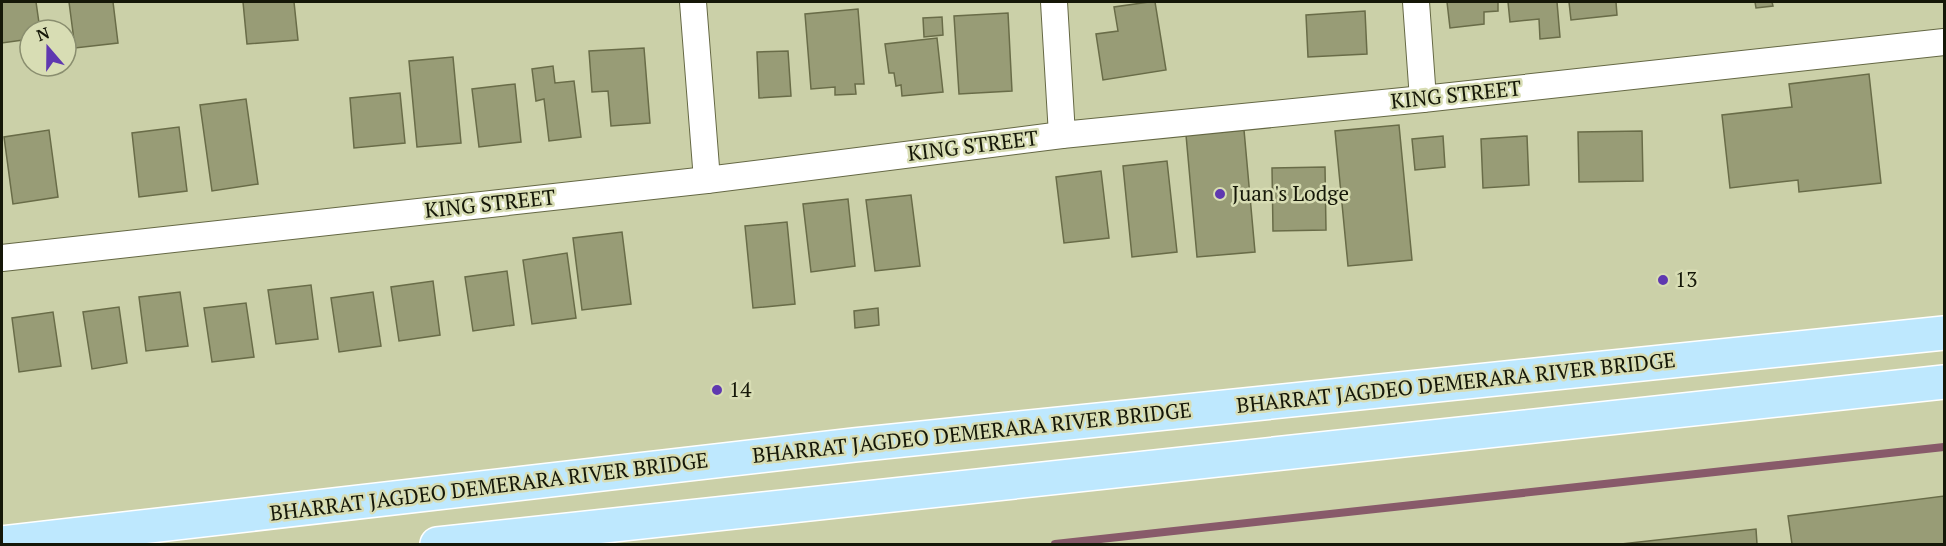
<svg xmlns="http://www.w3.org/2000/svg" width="1946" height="546" viewBox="0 0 1946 546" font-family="'PT Serif',serif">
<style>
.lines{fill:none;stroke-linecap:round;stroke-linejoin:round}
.stream{stroke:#885a6a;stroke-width:8}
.building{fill:#989c76;stroke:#696c48;stroke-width:1.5}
.minor-casing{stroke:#656844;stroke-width:28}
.primary-casing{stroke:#fff;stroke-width:36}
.minor{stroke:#fff;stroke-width:26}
.primary{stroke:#bee8fe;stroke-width:33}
.poi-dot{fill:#5f38b0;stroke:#d8ddb4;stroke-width:2}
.labels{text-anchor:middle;stroke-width:5;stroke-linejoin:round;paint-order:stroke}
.street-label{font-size:21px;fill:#151708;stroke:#d8ddb4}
.poi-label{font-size:21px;fill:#151708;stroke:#d8ddb4;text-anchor:start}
</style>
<rect width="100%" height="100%" fill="#cbd0a8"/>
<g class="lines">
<polyline class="stream" points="1055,544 1944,447"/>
</g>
<g class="building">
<polygon points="2,2 36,2 40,30 30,30 30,39 2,43"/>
<polygon points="69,2 113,2 118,43 75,48"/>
<polygon points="243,2 294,2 298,40 247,44"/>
<polygon points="1149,2 1155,2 1166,70 1103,80 1096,34 1118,31 1114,7"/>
<polygon points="1447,2 1498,2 1498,11 1484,12 1484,24 1450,28"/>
<polygon points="1508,2 1557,2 1560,37 1540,39 1539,19 1510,22"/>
<polygon points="1569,2 1616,2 1617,15 1571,20"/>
<polygon points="1755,2 1772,2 1773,6 1756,8"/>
<polygon points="858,9 864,84 855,84 856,94 835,95 835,87 811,89 805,14"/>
<polygon points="1365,11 1367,54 1308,57 1306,15"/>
<polygon points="1008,13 1012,91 959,94 954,16"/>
<polygon points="942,17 943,35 924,37 923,18"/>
<polygon points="937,38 943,92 902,96 901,85 896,86 894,73 889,73 885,44"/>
<polygon points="644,48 650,123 611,126 608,91 592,92 589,51"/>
<polygon points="788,51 791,96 759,98 757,52"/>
<polygon points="453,57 461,143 417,147 409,61"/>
<polygon points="553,66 555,83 574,81 581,137 549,141 544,99 536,101 532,69"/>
<polygon points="1869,74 1881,183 1799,192 1798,180 1730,188 1722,115 1792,107 1789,84"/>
<polygon points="515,84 521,142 479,147 472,89"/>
<polygon points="400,93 405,143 354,148 350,98"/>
<polygon points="246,99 258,184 212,191 200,105"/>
<polygon points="1399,125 1412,260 1348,266 1335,131"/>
<polygon points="179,127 187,191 139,197 132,133"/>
<polygon points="49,130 58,197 13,204 4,137"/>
<polygon points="1244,130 1255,252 1197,257 1186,135"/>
<polygon points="1642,131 1643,181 1579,182 1578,132"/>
<polygon points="1443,136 1445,167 1415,170 1412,139"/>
<polygon points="1527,136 1529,185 1483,188 1481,139"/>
<polygon points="1167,161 1177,252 1132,257 1123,166"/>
<polygon points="1325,167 1326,230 1273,231 1272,168"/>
<polygon points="1101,171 1109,238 1064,243 1056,177"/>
<polygon points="911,195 920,266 875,271 866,200"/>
<polygon points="848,199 855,266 811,272 803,204"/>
<polygon points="787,222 795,304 753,308 745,226"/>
<polygon points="622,232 631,304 582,310 573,238"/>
<polygon points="567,253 576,318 532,324 523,260"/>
<polygon points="507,271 514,325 473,331 465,277"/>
<polygon points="433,281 440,335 399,341 391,287"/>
<polygon points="311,285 318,339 276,344 268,290"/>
<polygon points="180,292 188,346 146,351 139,297"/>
<polygon points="373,292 381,346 339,352 331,298"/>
<polygon points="246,303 254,357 212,362 204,308"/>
<polygon points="119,307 127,363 92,369 83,312"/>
<polygon points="878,308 879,325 855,328 854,311"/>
<polygon points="53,312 61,366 19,372 12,318"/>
<polygon points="1944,496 1944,544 1792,544 1788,516"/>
<polygon points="1756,529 1757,544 1621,544"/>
</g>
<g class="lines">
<g class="minor-casing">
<g id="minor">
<polyline points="693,2 707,180"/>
<polyline points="1054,2 1062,135"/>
<polyline points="1416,2 1423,99"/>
<polyline points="2,258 707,180 1062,135 1423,99 1944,42"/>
</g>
</g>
<g class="primary-casing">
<g id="primary">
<polyline points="2,543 854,445 1944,333"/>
<polyline points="437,544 1944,382"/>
</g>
</g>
<use href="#minor" class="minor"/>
<use href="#primary" class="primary"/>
</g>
<g class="poi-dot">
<circle cx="1220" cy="194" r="6"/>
<circle cx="1663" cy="280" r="6"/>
<circle cx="717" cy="390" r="6"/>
</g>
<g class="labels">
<g class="street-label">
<text transform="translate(1456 95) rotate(-6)" y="7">KING STREET</text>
<text transform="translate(973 146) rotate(-7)" y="7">KING STREET</text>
<text transform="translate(490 204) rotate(-6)" y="7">KING STREET</text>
<text transform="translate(1456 383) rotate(-6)" y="7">BHARRAT JAGDEO DEMERARA RIVER BRIDGE</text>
<text transform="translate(972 433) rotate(-6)" y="7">BHARRAT JAGDEO DEMERARA RIVER BRIDGE</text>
<text transform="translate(489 487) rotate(-7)" y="7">BHARRAT JAGDEO DEMERARA RIVER BRIDGE</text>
</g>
<g class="poi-label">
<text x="1232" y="201">Juan's Lodge</text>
<text x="1675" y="287">13</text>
<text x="729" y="397">14</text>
</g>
</g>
<rect width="1946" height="546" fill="none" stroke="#151708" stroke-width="6"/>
<g transform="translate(48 48) rotate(340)"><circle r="28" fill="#d8ddb4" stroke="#8a8e6f" stroke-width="1.5"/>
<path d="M0-4.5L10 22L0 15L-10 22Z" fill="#5f38b0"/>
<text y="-9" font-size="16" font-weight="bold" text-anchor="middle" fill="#151708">N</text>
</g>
</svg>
